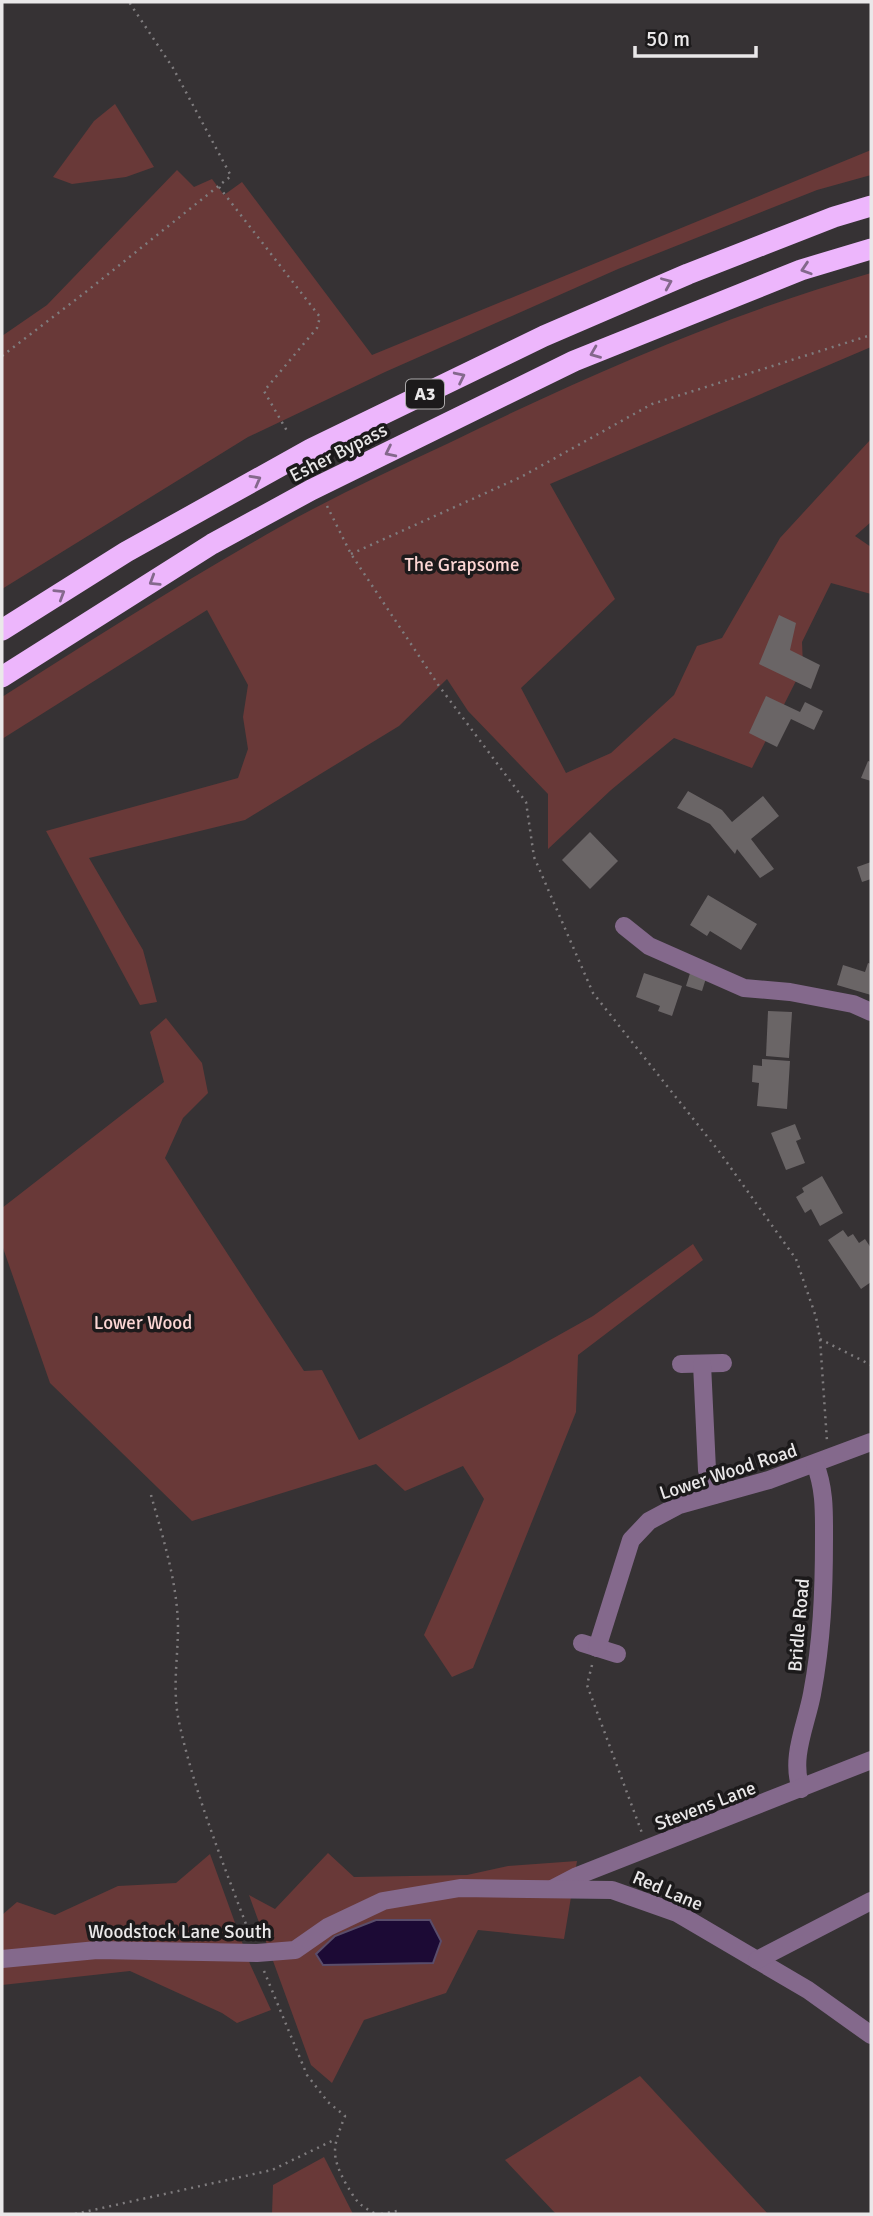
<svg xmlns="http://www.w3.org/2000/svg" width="873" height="2216" viewBox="0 0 873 2216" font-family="Signika,sans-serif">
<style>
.green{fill:#693938}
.water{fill:#1c0a35;stroke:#5a4d6b;stroke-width:2}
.building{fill:#6a6566}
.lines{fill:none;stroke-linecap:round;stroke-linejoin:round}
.path{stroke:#7f7c7e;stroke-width:2.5;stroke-dasharray:2 5;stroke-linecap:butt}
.minor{stroke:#84698c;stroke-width:18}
.highway{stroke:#edb6fc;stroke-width:21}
.oneway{stroke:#84688c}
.labels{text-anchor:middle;stroke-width:7;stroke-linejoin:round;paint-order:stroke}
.shield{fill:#1c1a1b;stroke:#acaaab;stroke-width:2}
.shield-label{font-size:18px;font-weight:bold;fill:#eae8e9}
.street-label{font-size:19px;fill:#eae8e9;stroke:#1c1a1b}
.park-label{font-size:19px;fill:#fcd6d4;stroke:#1c1a1b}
</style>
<rect width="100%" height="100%" fill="#363234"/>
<g class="green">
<polygon points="115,104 154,167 126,177 72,184 53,177 94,121"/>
<polygon points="871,150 871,175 817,190 618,269 385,372 248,437 2,589 2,336 47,305 177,170 194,187 212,179 224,195 242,182 372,355"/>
<path d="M 871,273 L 871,347 L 550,484 L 615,599 L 521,688 L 566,773 L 611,753 L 674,695 L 697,646 L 722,638 L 780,538 L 871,439 L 871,522 L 855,536 L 871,547 L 871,594 L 831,583 L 802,642 L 803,667 L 752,768 L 674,738 L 611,790 L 548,849 L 548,794 L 468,711 L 447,679 L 399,726 L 245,820 L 89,858 L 143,950 L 157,1002 L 140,1005 L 46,831 L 238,778 L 248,749 L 243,717 L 248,685 L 207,610 L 2,739 L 2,697 C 93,639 184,581 278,528 C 333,497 391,470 449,443 C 586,376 725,315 871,273 Z"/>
<polygon points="166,1018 202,1063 208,1093 183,1118 165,1158 304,1371 322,1370 359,1440 507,1364 593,1316 693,1244 703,1260 578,1355 576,1412 473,1668 452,1677 424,1635 484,1499 463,1466 405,1491 376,1464 192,1521 50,1383 2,1245 2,1208 164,1082 150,1032"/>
<polygon points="328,1853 354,1877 467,1875 508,1866 577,1861 564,1939 478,1930 446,1993 364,2020 332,2083 311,2065 249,1895 275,1909"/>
<polygon points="210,1854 250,1964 271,2010 237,2023 222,2013 130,1971 2,1985 2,1915 17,1902 55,1915 118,1886 176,1883"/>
<polygon points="640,2076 768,2214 556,2214 505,2160"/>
<polygon points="324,2157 353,2214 272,2214 273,2185"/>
</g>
<polygon class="water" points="376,1920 430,1920 441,1941 433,1963 323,1965 316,1954 335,1936"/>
<g class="building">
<polygon points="779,615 796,623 790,650 820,665 811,689 759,664"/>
<polygon points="766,696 800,712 805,702 823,711 814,730 791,719 777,747 749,733"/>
<polygon points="868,761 871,762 871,781 861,778"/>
<polygon points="688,791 722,810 732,822 763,796 779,816 751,839 774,869 760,878 737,849 735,854 710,824 677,808"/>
<polygon points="590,832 618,861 590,889 562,860"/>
<polygon points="871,862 871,879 862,882 857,867"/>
<polygon points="708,895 757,924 741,950 710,931 707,936 690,925"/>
<polygon points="868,963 871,964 871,995 837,985 843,965 865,972"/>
<polygon points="691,970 707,975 702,991 686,986"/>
<polygon points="644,973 682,986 672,1016 658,1011 660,1006 636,997"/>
<polygon points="768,1011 792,1012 789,1058 766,1056"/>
<polygon points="762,1059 790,1061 787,1109 757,1106 759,1083 752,1082 753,1065 762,1066"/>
<polygon points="795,1124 801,1139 796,1141 805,1163 786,1170 771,1133"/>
<polygon points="822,1176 843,1213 820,1226 811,1209 805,1213 796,1197 804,1192 802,1188"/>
<polygon points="843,1230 848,1237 853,1234 859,1243 865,1239 871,1248 871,1282 861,1289 828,1240"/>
</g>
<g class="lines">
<g class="path">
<polyline points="219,187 320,317 317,328 264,391 287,431"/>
<polyline points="2,356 87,291 231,176 173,68 129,2"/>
<polyline points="327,506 351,554 439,686 526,802 534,857 593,993 718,1150 796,1259 816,1317 820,1339 827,1441"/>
<polyline points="351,554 521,477 652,404 871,335"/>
<polyline points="820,1339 871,1365"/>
<path d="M 151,1495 C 163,1538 177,1581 178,1626 C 178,1659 172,1689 179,1722 C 195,1795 224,1865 250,1935"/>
<polyline points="592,1665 587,1685 642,1833"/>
<path d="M 264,1971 L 307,2075 L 328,2102 L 345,2116 C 333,2147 330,2154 346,2184 C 357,2202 357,2204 376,2214"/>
<polyline points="75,2214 272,2170 336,2139"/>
<polyline points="381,2214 397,2211"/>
</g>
<g class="minor">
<polyline points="624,926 649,946 744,988 790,992 853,1004 871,1012"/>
<polyline points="681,1364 723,1363"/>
<polyline points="702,1364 707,1470 714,1495"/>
<polyline points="582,1643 617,1654"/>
<polyline points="597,1648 631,1540 649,1521 679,1505 769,1480 871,1442"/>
<path d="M 801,1789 C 790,1757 806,1726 812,1694 C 822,1641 824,1592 824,1539 C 824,1513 825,1489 815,1464"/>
<polyline points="554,1888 577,1876 871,1760"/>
<polyline points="2,1959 97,1950 257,1953 295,1950 328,1927 383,1901 460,1888 612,1890 677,1913 808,1990 871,2035"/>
<polyline points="757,1960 871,1901"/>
</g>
<g class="highway">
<polyline points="2,630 126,552 311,449 544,336 688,274 834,217 871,206"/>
<polyline points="2,677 212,544 311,490 574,361 801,270 871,249"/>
</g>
</g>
<defs><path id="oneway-chevron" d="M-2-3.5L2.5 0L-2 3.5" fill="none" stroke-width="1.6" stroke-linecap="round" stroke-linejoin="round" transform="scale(1.75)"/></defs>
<g class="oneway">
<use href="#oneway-chevron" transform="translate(806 269) rotate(162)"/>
<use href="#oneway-chevron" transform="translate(667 283) rotate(-23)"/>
<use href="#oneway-chevron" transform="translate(595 353) rotate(158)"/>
<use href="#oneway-chevron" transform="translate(460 377) rotate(-26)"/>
<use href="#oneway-chevron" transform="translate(390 452) rotate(154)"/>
<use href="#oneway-chevron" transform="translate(256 480) rotate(-29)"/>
<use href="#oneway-chevron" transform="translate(154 581) rotate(148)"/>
<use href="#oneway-chevron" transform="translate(60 594) rotate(-32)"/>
</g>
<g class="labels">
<rect class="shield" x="406" y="379.5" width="38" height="29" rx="5"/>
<g class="shield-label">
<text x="425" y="400">A3</text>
</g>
<g class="street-label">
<text transform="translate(338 452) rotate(-27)" y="7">Esher Bypass</text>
<text transform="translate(728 1471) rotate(-18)" y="7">Lower Wood Road</text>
<text transform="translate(798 1625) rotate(-85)" y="7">Bridle Road</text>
<text transform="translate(705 1805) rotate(-21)" y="7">Stevens Lane</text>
<text transform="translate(668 1890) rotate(23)" y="7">Red Lane</text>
<text x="180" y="1938">Woodstock Lane South</text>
</g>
<g class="park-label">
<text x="462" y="571">The Grapsome</text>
<text x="143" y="1329">Lower Wood</text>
</g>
</g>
<rect width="873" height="2216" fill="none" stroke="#eae8e9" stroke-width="7"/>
<path d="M635 46v10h121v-10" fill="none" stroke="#eae8e9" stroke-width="3.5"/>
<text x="646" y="46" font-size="21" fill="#eae8e9" stroke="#1c1a1b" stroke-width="5" paint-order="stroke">50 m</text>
</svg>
